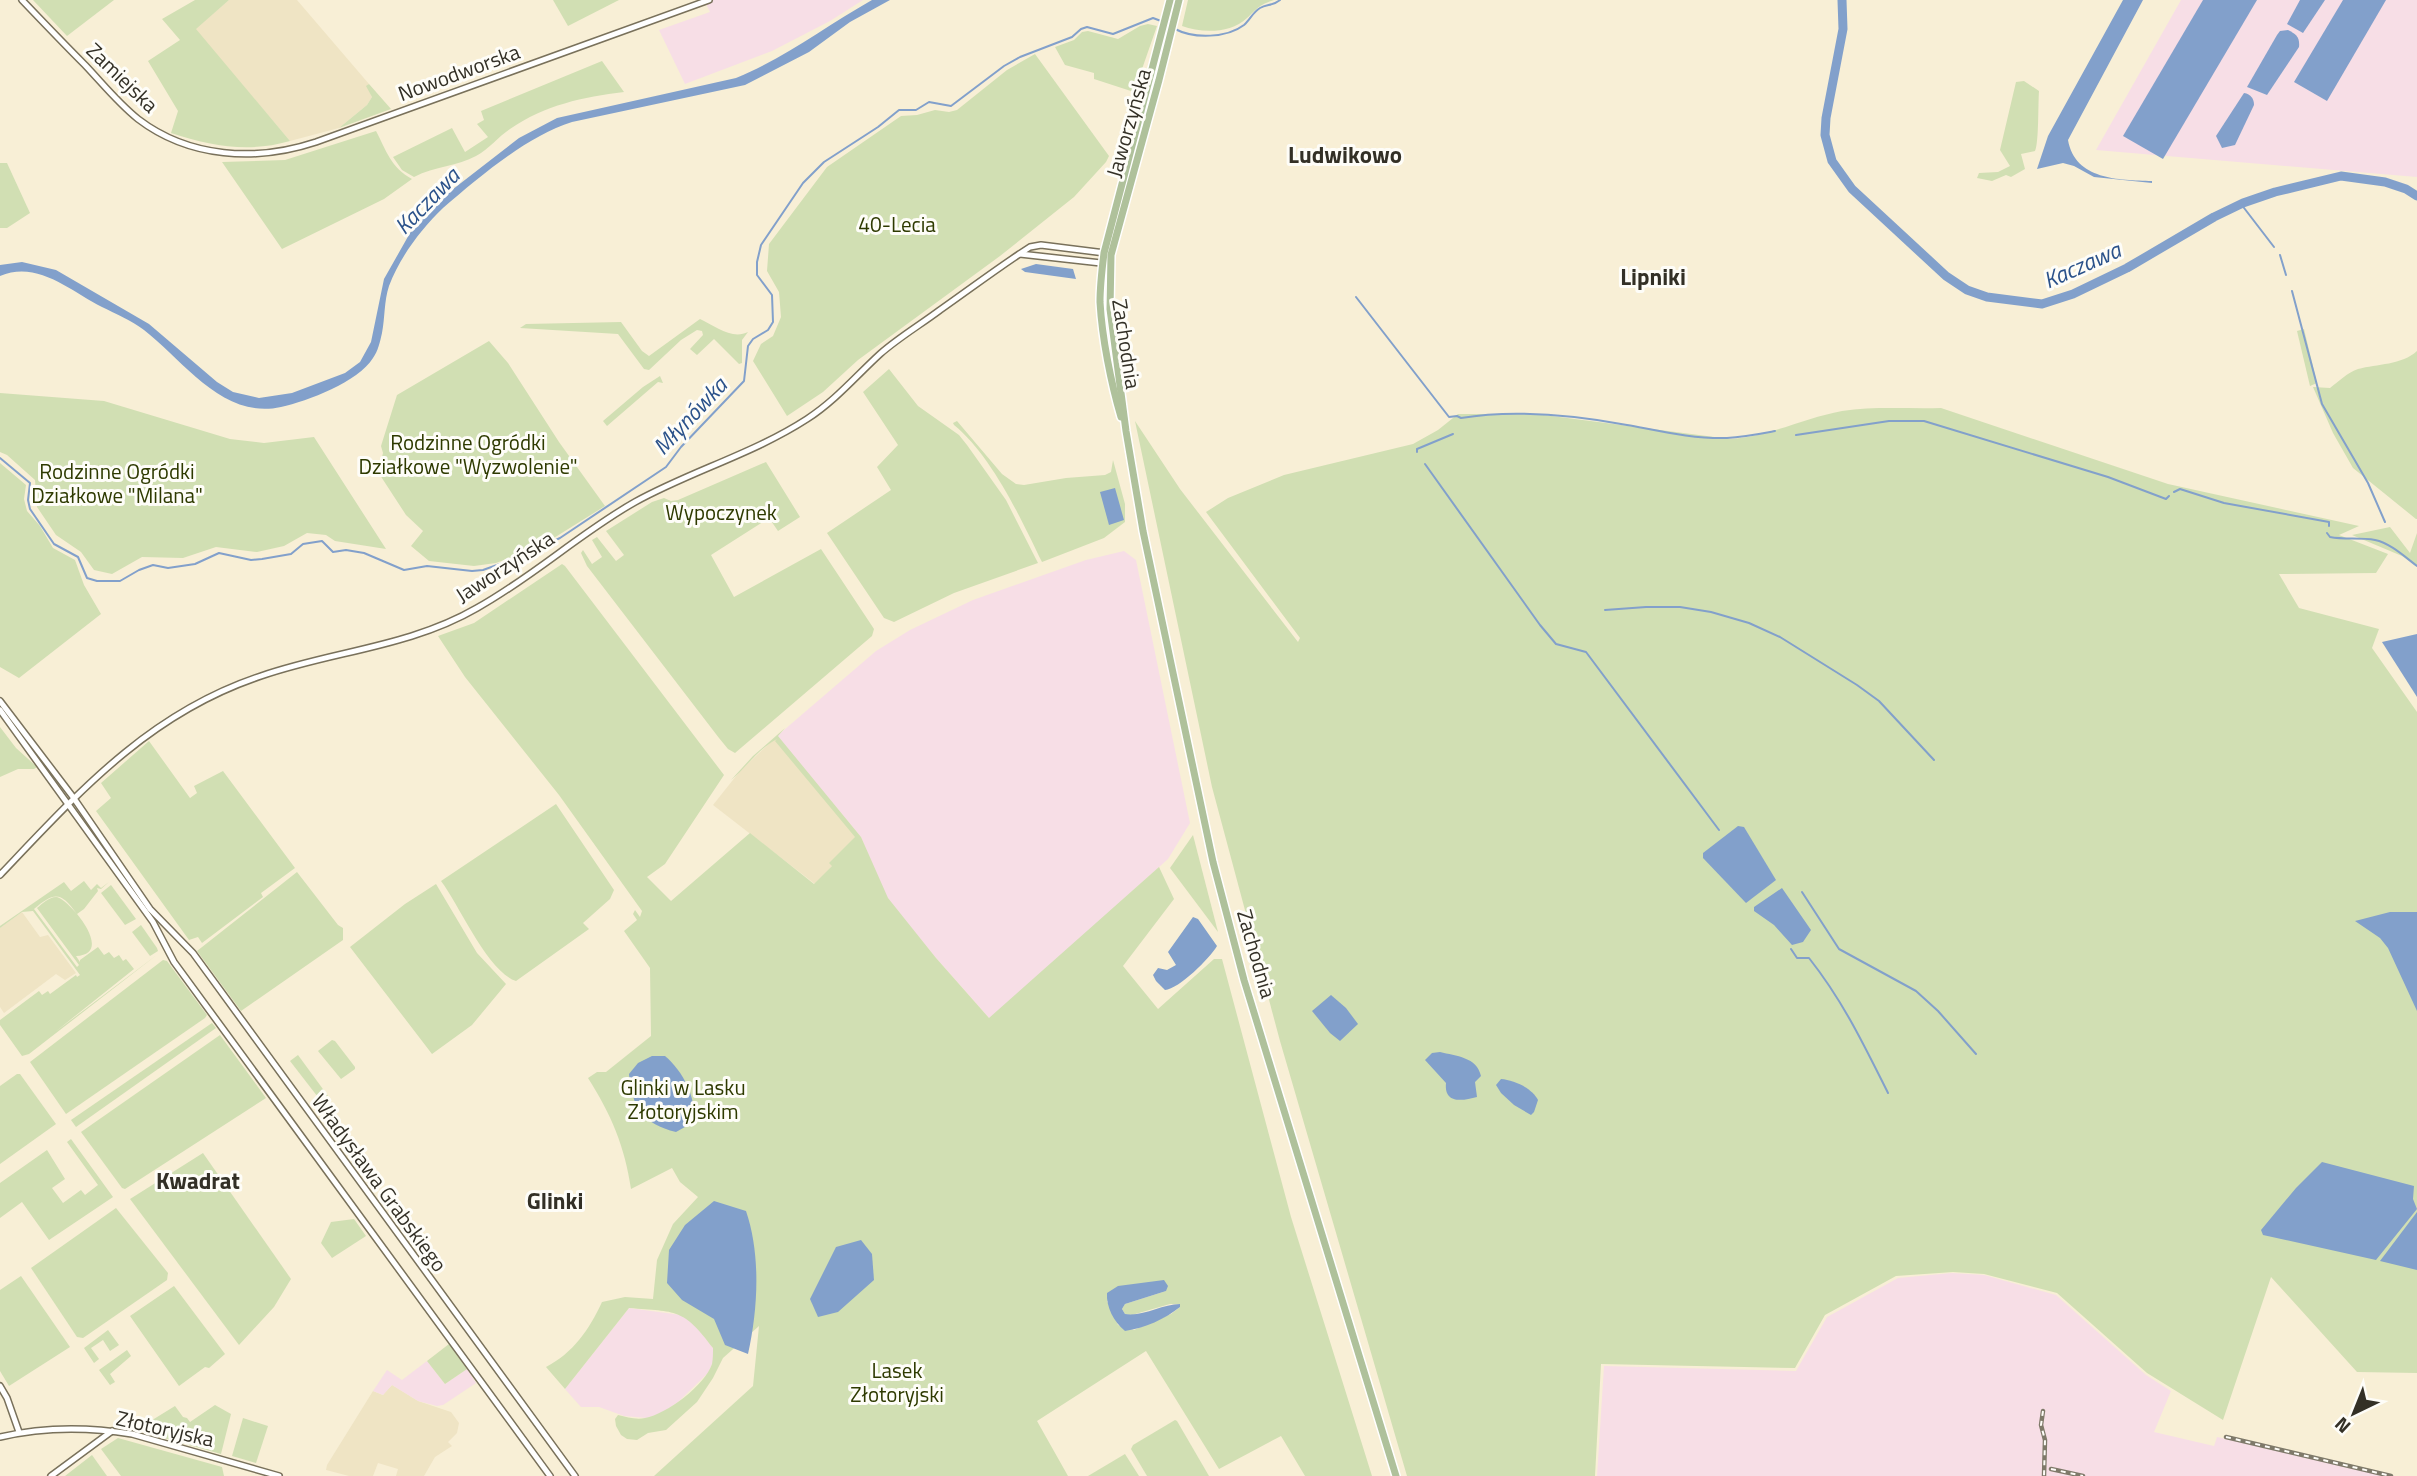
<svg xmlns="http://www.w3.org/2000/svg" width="2417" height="1476" viewBox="0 0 2417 1476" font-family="'Titillium Web',sans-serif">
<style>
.built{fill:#efe4c4}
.industrial{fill:#f7dee6}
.green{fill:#d1dfb3;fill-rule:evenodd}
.water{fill:#82a0cb}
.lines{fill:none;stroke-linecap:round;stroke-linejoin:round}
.stream{stroke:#82a0cb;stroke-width:2}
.river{stroke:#82a0cb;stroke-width:9}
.minor-casing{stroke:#79715b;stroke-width:8}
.major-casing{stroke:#fff;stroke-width:10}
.minor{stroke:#fff;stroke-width:5}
.major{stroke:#afc19b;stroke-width:7}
.rail-casing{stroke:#7f7a6a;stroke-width:4.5}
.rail{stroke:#fefdf8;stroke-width:2;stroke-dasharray:5;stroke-linecap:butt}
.labels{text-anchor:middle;stroke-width:6;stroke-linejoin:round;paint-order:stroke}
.street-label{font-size:21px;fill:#333026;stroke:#fefdf8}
.park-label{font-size:21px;fill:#2e3a00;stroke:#fefdf8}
.neighbourhood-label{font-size:23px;font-weight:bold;fill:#333026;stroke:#fefdf8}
.water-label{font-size:23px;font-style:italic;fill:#2b528a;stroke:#fefdf8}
</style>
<rect width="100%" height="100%" fill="#f8efd6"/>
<g class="built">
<polygon points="229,0 297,0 369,84 367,86 372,97 367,105 339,128 290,141 195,29"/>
<polygon points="777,736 860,837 815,884 713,805 740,771"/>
<polygon points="22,912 40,937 48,935 76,973 65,980 56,974 4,1013 0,1007 0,928"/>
<polygon points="392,1385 418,1401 451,1412 459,1423 457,1433 448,1442 452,1446 435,1457 424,1476 396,1476 398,1469 378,1463 373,1476 349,1476 326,1470 327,1465 373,1391 383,1395"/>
</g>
<g class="industrial">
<polygon points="704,0 863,0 830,21 772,51 685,84 659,30 710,12"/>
<polygon points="2181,0 2417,0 2417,177 2096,150"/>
<polygon points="1124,551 1136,560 1190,823 1168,859 990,1019 936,958 887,898 861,837 777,736 876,651 910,630 973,600 1086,560"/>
<polygon points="1952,1273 1984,1275 2056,1295 2146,1375 2171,1391 2154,1432 2214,1446 2217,1437 2395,1476 1597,1476 1604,1366 1796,1371 1827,1317 1898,1278"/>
<polygon points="629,1308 681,1315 694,1323 713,1348 713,1362 708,1373 678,1402 662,1413 647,1418 624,1416 599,1407 581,1407 565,1389"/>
<polygon points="427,1361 445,1384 467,1369 476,1383 443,1405 437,1406 418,1401 392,1385 383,1395 373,1391 387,1370 402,1380"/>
</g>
<g class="green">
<polygon points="33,0 114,0 67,36"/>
<path d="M 195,0 L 229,0 L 196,29 L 290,141 C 249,153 211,146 171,133 L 178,111 L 148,61 L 180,40 L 162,19 Z"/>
<polygon points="553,0 619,0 568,26"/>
<path d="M 1188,0 L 1274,0 C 1258,5 1258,8 1247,18 C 1230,34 1201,33 1182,26 Z"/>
<polygon points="1148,24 1157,26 1134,92 1094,79 1094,73 1065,65 1055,47 1074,40 1082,32 1088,31 1118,39 1140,26"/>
<polygon points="1035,54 1109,156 1106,162 1074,197 1000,256 858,360 823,392 787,416 753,361 761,344 773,336 781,317 779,292 767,271 769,244 827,167 901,116 917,115 935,110 949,112 957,110 1007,70"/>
<path d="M 602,61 L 624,92 C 583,97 545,105 510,129 C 498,137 489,149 476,156 C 458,166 435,166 414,177 L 402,170 L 393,157 L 452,128 L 465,152 L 488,137 L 477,124 L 484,120 L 481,111 Z"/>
<path d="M 2024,81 L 2039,91 C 2038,104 2039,143 2035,151 L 2021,154 L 2025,169 L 2011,177 L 2006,175 L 1992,181 L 1977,178 L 1979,173 L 1998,172 L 2010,166 L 2000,150 L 2016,82 Z"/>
<polygon points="369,84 391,109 339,128 367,105 372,97 366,86"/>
<path d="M 376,131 C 386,150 391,168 412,179 L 384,199 L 282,249 L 222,162 L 285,160 Z"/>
<polygon points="0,163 7,163 30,213 7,228 0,228"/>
<path d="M 700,319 C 715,326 732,340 748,332 L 742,340 L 742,363 L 739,364 L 714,339 L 697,355 L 690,349 L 703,335 L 702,331 L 697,330 L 681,340 L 649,370 L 644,369 L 618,334 L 520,328 L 526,324 L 621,322 L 642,351 L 649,356 Z"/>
<polygon points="2304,329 2317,383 2310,386 2297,331"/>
<polygon points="489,341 508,363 559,442 605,506 541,546 496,563 474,566 429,561 411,546 423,531 406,515 378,472 383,453 381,446 397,395"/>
<path d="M 2417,351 L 2417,519 L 2416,519 L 2353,468 L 2333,433 L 2313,387 L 2330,388 C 2338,382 2348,372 2358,369 C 2377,364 2402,365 2417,351 Z"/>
<polygon points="889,369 918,406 959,435 967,445 1006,500 1038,563 954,593 894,622 884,618 827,533 891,490 877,467 898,445 863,392"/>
<polygon points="660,376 663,383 658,382 607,426 603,421 643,387"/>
<polygon points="0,393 104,401 230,439 264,443 314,437 386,549 335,541 326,535 307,533 284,546 257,552 216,547 183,558 142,557 112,574 94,570 81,552 56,535 37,507 35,480 7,455 0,452"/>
<path d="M 1941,408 L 2168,484 L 2359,526 L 2339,535 L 2388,554 L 2376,573 L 2279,574 L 2299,608 L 2379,629 L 2372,648 L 2417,712 L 2417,1373 L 2357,1372 L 2271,1277 L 2223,1420 L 2147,1373 L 2057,1293 L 1984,1274 L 1953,1272 L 1896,1276 L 1825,1315 L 1795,1368 L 1601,1364 L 1595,1476 L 1407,1476 L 1280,1041 L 1212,787 L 1135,421 L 1180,489 L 1298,642 L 1300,638 L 1206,512 L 1228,498 L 1284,475 L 1413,444 L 1438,430 L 1458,414 L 1536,414 L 1730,439 C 1768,437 1804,418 1842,411 C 1874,406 1908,409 1941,408 Z"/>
<path d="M 957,421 L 1002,474 L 1016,484 L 1024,485 L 1066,478 L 1105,475 L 1111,472 L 1113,460 L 1125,504 L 1125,522 L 1104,538 L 1042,562 C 1021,519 992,456 954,425 L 953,423 Z"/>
<polygon points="766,462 800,517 778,531 769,518 711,555 734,597 821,549 874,629 872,636 735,753 728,749 719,738 587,566 581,553 583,550 592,564 602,557 592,540 597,537 616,561 624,555 606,531 652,502 664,498 671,501 678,500"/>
<polygon points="0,463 26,485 24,499 27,511 40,526 53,548 75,560 84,585 101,614 19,678 0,667"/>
<polygon points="2390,527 2410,553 2417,533 2417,566 2402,556 2352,535"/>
<path d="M 562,564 L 565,566 L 724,775 L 665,864 L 647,877 L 671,901 L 750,833 L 814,884 L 832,866 L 829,863 L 855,837 L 775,741 L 777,739 C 759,748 744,770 731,780 L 753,756 L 785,728 L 778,736 L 861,837 L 888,898 L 936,958 L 989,1018 L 1159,867 L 1174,899 L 1123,966 L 1158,1009 L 1214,959 L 1222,959 L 1291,1217 L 1372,1476 L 1305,1476 L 1281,1436 L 1219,1469 L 1146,1351 L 1037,1421 L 1068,1476 L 654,1476 L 753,1386 L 759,1326 L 723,1358 L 713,1378 L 697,1402 L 666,1430 L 648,1433 L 637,1440 L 627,1439 L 621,1435 L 616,1426 L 615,1419 L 618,1415 C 627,1417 636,1420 645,1418 C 667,1414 705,1385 712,1364 C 713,1359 713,1353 713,1348 C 683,1308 677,1312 629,1308 L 565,1389 L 546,1367 C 573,1353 589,1330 602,1302 L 625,1297 L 653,1299 L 657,1260 L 673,1224 L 698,1197 L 680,1182 L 672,1168 L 631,1189 C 625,1147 611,1114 588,1078 L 597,1072 L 606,1072 L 651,1036 L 650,968 L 624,931 L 637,920 L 633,914 L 635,910 L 640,917 L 642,911 L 559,795 L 465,677 L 438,636 L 474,623 ZM 1166,1291 L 1125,1304 L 1122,1309 L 1125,1314 L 1132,1315 L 1170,1304 L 1180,1304 L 1180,1307 L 1171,1314 L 1134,1330 L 1118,1325 L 1107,1301 Z"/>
<polygon points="0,727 16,748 37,767 34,769 18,769 0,777"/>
<polygon points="149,741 190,798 197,793 194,786 223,771 295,868 261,893 263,897 202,943 198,937 189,940 96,811 111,798 101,783"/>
<path d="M 556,804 L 614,890 L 610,899 L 583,923 L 589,929 L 516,981 C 487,971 460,906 441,881 Z"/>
<polygon points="1193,835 1218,932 1170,868"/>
<polygon points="297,872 338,925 343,928 343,940 241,1011 197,951"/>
<path d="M 84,881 L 91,890 L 97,884 L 101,888 L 109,882 L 101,889 L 97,888 L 98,891 L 84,909 L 77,914 C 61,892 55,891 34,909 L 77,967 L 79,965 L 37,908 C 42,904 49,897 56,897 C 67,897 117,954 76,956 L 80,962 L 80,960 L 98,947 L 104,955 L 109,952 L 114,958 L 119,955 L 123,961 L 126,959 L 134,969 L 55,1032 L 158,954 L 29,1054 L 22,1056 L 0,1025 L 0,1020 L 39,991 L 42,995 L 48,991 L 50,994 L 76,975 L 77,977 L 80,975 L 33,911 L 22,912 L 0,928 L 0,926 L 64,882 L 71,891 Z"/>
<polygon points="436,884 477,953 506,984 472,1025 432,1054 350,947 405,904"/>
<polygon points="111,885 136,919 125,925 101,893"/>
<polygon points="141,925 157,948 158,951 150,956 132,932"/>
<polygon points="163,960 167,961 207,1015 205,1018 66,1114 30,1062"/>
<polygon points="212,1023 216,1028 76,1127 71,1120"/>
<polygon points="220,1035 266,1098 125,1189 122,1188 81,1132"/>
<polygon points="332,1040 335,1041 355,1067 355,1069 341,1079 318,1051"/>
<polygon points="298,1055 328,1096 321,1101 290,1061"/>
<polygon points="17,1074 20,1074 56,1124 0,1164 0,1086"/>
<polygon points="71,1139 113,1197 49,1240 22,1202 0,1218 0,1183 47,1150 65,1179 52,1188 63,1203 81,1190 85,1195 98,1185 67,1142"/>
<polygon points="203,1153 291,1279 274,1307 239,1345 130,1199"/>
<polygon points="116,1208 168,1273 167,1280 83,1338 77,1337 31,1268"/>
<polygon points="354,1219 366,1236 332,1258 321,1243 331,1222"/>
<polygon points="21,1276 70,1347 9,1386 0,1371 0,1290"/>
<polygon points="174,1286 225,1354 209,1368 205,1367 179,1386 130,1316"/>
<polygon points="108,1330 119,1345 110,1351 103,1340 91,1348 99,1359 94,1363 84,1348"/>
<polygon points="449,1344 467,1369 445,1384 427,1361"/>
<polygon points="127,1350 131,1356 110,1374 115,1382 110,1385 99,1370"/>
<polygon points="215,1405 231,1414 221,1454 146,1433 149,1422 175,1406 183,1417 187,1418 190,1422"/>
<polygon points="243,1418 268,1426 256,1463 232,1456"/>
<polygon points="1175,1420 1177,1421 1209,1476 1147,1476 1131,1449 1133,1445"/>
<polygon points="118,1438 222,1467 224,1476 121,1476 101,1449"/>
<polygon points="1125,1454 1139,1476 1088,1476"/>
<polygon points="92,1455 107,1476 65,1476"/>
</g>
<g class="water">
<path d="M 872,0 L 890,0 L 850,22 L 809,52 L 745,85 L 572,122 C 527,136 479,177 443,208 C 421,229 400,257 389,286 C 384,301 385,318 382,333 C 380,342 378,351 373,358 C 358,382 308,401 281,407 C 223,420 184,361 144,330 C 131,320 116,314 102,307 C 70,291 38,260 0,276 L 0,265 L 22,262 L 56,270 L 149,324 L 217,382 L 233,392 L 259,398 L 292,393 L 345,373 L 360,362 L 371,342 L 384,279 L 410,233 L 430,207 L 519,138 L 557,118 L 736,78 C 785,58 826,26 872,0 Z"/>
<path d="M 2123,0 L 2143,0 L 2068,140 C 2075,180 2119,180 2152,181 L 2152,183 L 2094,177 L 2074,166 L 2063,163 L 2037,169 L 2048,136 Z"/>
<polygon points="2203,0 2257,0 2163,159 2123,136"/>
<polygon points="2300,0 2325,0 2303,33 2287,24"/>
<polygon points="2343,0 2386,0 2327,101 2294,82"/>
<path d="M 2288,30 C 2296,34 2300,37 2299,47 L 2267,95 L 2247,87 L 2277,35 L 2280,31 Z"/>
<path d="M 2244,93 C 2251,94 2254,99 2254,105 L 2235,145 L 2222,148 L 2216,136 Z"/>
<polygon points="1036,264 1073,269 1076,279 1025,272 1021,269"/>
<polygon points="1115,488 1124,520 1109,525 1100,492"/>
<polygon points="2417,634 2417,697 2382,642"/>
<polygon points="1738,826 1744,827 1776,880 1746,903 1703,858 1703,853"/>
<polygon points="1782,888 1811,930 1803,942 1792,945 1774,925 1754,911 1754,907"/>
<polygon points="2390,912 2417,912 2417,1011 2388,948 2380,938 2355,921"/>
<path d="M 1193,917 L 1198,919 L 1217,946 C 1210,958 1179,989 1165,990 L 1156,981 L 1153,975 L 1158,968 L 1167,970 L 1176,965 L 1168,952 Z"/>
<polygon points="1331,995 1346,1008 1358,1024 1340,1041 1330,1033 1312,1011"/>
<path d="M 1440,1052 C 1456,1056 1477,1057 1481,1076 L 1475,1082 L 1477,1097 C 1462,1101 1444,1104 1446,1083 L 1425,1060 L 1432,1053 Z"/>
<path d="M 652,1056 L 665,1056 C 682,1070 699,1100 692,1123 L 676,1132 C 643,1124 632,1108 629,1074 L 638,1063 Z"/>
<path d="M 1501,1079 C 1514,1080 1532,1088 1538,1100 L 1534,1112 L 1531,1115 L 1514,1105 L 1501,1093 L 1496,1085 Z"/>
<polygon points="2322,1162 2414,1186 2413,1199 2417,1209 2376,1260 2263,1235 2261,1230 2296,1188"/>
<path d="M 714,1201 L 746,1211 C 761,1255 758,1309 748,1354 L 725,1345 L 714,1319 L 682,1300 L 667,1283 L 669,1250 L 685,1225 Z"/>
<polygon points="2417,1212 2417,1270 2380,1261"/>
<polygon points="861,1240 872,1254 874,1280 838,1312 818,1317 810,1299 836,1247"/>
<path d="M 1164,1280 L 1168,1286 L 1166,1291 L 1125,1304 L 1122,1309 L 1125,1314 C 1143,1317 1162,1304 1180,1304 L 1180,1307 C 1165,1319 1145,1328 1125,1331 C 1114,1322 1106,1307 1107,1293 L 1118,1286 Z"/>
</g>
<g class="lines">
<g class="stream">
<path d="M 1175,29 C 1194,39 1227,38 1244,25 C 1250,20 1253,12 1260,8 C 1267,4 1273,6 1280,0"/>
<polyline points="2241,204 2274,247"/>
<polyline points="2280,255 2286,275"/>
<polyline points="2292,291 2322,404 2368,483 2385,522"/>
<path d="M 1356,297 L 1449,417 L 1457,416 L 1461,418 C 1516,409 1573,415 1627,425 C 1660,431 1693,439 1727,438 C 1744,437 1759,434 1775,431"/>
<polyline points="1796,435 1889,421 1924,421 2108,477 2166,499 2169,496"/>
<polyline points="1417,452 1417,449 1453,434"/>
<polyline points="0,458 30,483 28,500 30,509 54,544 78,557 87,578 97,581 120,581 139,570 153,565 168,568 195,564 219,553 251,560 262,559 291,554 303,544 322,541 333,552 346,550 364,553 404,570 427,566 472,571 483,570 522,556 560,538 666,467 681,447 744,381 748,346 753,339 768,330 773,322 772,295 757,275 757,262 761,245 803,183 824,162 878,127 899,110 916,110 929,102 951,106 1004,66 1020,57 1072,37 1081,29 1087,27 1113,34 1153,18 1161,21"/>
<polyline points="1425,464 1540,625 1556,644 1586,652 1719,830"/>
<polyline points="2174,492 2180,489 2224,503 2329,522 2329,526"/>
<path d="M 2327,533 L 2330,537 C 2345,540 2360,537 2375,540 C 2390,543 2405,557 2417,566"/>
<polyline points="1605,610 1646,607 1680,607 1711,612 1749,623 1780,637 1857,685 1879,701 1934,760"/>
<polyline points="1802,892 1839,949 1916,991 1938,1011 1976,1054"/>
<path d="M 1791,949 L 1797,958 L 1809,958 C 1843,1001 1864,1045 1888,1093"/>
</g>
<polyline class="river" points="1842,0 1843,29 1826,118 1825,135 1832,161 1852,189 1946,276 1967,290 1987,297 2042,304 2073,294 2127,268 2214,217 2243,203 2275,192 2341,176 2385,182 2406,189 2417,196"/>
<g class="minor-casing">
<g id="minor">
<path d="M 22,0 C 43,22 64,44 85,65 C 103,84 118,103 138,119 C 189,158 256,162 316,142 L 709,0"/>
<polyline points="1020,254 1110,264"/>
<polyline points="0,701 73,797 150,909 193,953 575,1476"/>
<polyline points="0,710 153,922 174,962 550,1476"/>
<path d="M 0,875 C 79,792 149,713 261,676 C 333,651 410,647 477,608 C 533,577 580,533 635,502 C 691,471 753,454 807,419 C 835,401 856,376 880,354 C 898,338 920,325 940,310 C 970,289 999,267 1030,247 L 1041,245 L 1105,253"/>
<polyline points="0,1386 7,1398 19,1432"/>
<path d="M 0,1437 C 42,1427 89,1427 132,1434 L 279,1476"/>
<polyline points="51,1476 112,1431"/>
</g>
</g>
<g class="major-casing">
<g id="major">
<polyline points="1179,0 1159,80 1111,255 1110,309 1126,431 1143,531 1213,862 1244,980 1396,1476"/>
<path d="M 1121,417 C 1111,383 1102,338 1100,302 C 1100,286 1102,269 1104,253 L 1170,0"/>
</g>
</g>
<use href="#minor" class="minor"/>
<use href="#major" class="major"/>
<g class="rail-casing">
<g id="rail">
<polyline points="2043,1411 2041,1425 2045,1440 2044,1476"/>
<polyline points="2226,1437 2391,1476"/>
<polyline points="2051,1469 2083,1476"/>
</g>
</g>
<use href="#rail" class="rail"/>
</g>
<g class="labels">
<g class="street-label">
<text transform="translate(459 73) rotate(-20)" y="7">Nowodworska</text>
<text transform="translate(122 78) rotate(44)" y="7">Zamiejska</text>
<text transform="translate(1129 123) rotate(-74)" y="7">Jaworzyńska</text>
<text transform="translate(1126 344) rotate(81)" y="7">Zachodnia</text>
<text transform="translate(505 567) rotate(-33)" y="7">Jaworzyńska</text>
<text transform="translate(1256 954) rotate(74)" y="7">Zachodnia</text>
<text transform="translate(379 1183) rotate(54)" y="7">Władysława Grabskiego</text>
<text transform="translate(165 1429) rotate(13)" y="7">Złotoryjska</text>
</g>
<g class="park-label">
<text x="897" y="232">40-Lecia</text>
<text x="468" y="450">Rodzinne Ogródki<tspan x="468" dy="24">Działkowe "Wyzwolenie"</tspan></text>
<text x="117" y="479">Rodzinne Ogródki<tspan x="117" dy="24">Działkowe "Milana"</tspan></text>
<text x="721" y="520">Wypoczynek</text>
<text x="683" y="1095">Glinki w Lasku<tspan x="683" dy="24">Złotoryjskim</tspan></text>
<text x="897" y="1378">Lasek<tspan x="897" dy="24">Złotoryjski</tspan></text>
</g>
<g class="neighbourhood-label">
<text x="1345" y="163">Ludwikowo</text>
<text x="1653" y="285">Lipniki</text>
<text x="198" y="1189">Kwadrat</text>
<text x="555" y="1209">Glinki</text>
</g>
<g class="water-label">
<text transform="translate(427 201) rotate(-46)" y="8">Kaczawa</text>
<text transform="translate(2082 265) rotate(-24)" y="8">Kaczawa</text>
<text transform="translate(690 416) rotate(-47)" y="8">Młynówka</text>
</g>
</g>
<g transform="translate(2354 1413) rotate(223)" stroke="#fefdf8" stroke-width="5" paint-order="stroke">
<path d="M0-5L12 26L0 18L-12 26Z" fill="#333026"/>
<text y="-10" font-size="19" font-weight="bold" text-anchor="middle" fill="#333026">N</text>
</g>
</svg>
